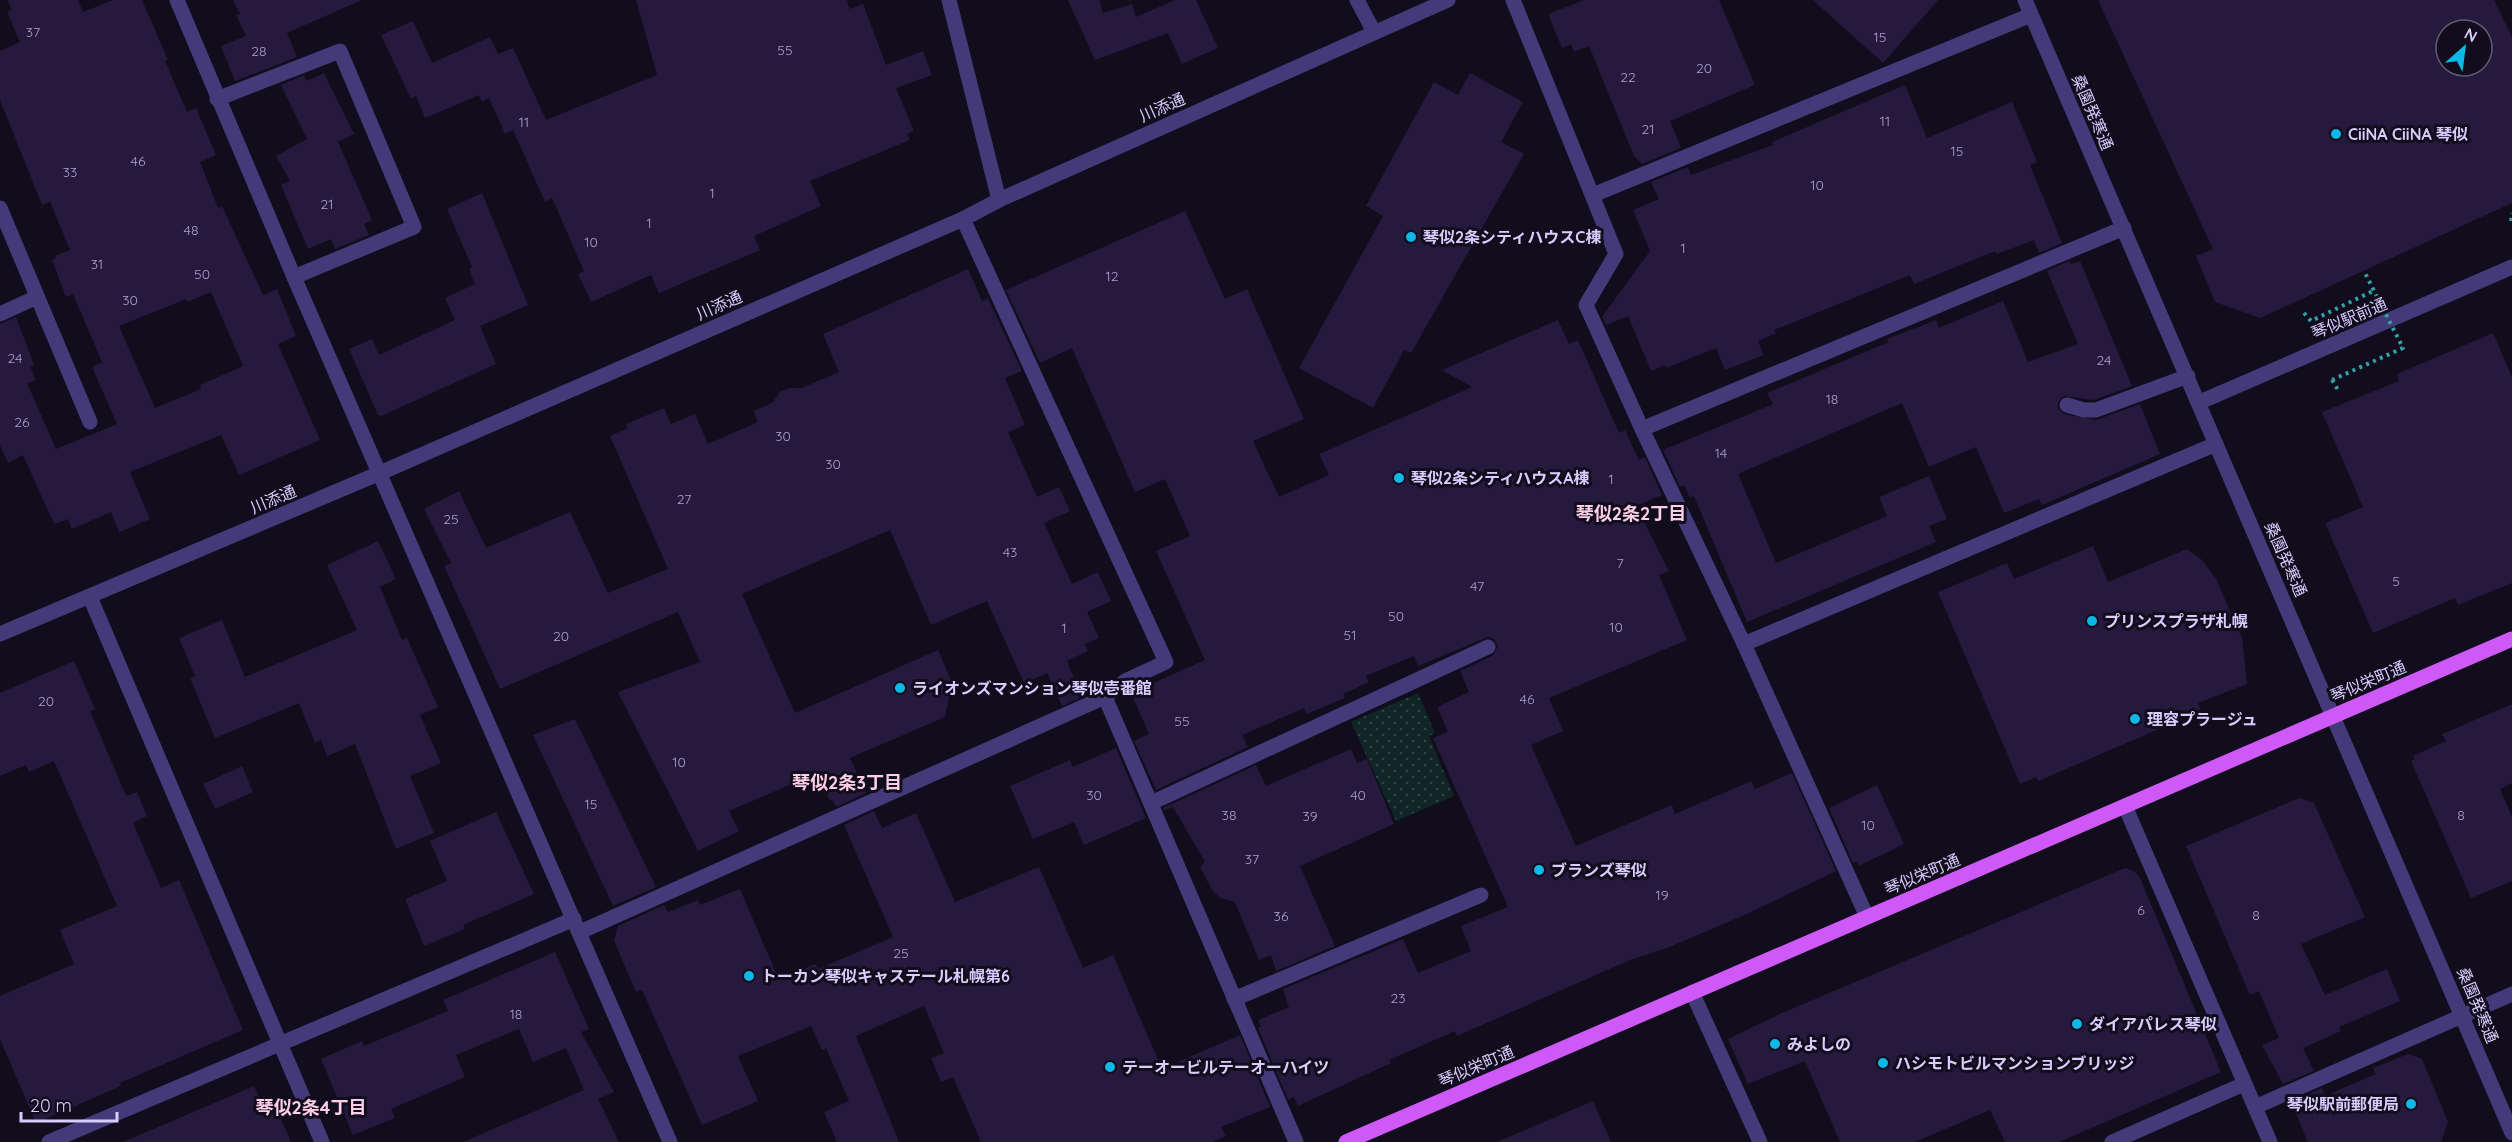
<svg xmlns="http://www.w3.org/2000/svg" width="2512" height="1142" viewBox="0 0 2512 1142" font-family="Quicksand,'Noto Sans JP',sans-serif">
<style>
.park{fill:url(#park-dots)}
.building{fill:#251a3d;fill-rule:evenodd}
.lines{fill:none;stroke-linecap:round;stroke-linejoin:round}
.path{stroke:#34a1a8;stroke-width:4;stroke-dasharray:3 4.5;stroke-linecap:butt}
.minor{stroke:#443a79;stroke-width:15}
.major{stroke:#ce59f6;stroke-width:15}
.path-bridge{stroke:#34a1a8;stroke-width:4;stroke-dasharray:3 4.5;stroke-linecap:butt}
.poi-dot{fill:#0db7e6;stroke:#110d1d;stroke-width:2}
.labels{text-anchor:middle;stroke-width:6;stroke-linejoin:round;paint-order:stroke}
.number-label{font-size:14px;fill:#aaa0cc}
.street-label{font-size:16px;fill:#d7ccfc;stroke:#110d1d}
.poi-label{font-size:16px;font-weight:bold;fill:#d7ccfc;stroke:#110d1d;text-anchor:start}
.neighbourhood-label{font-size:18px;font-weight:bold;fill:#fccde6;stroke:#110d1d}
</style>
<defs>
<pattern id="park-dots" width="8" height="8" patternUnits="userSpaceOnUse" patternTransform="scale(1.5)"><rect width="8" height="8" fill="#102526"/><path d="M2 2h.1M6 6h.1" fill="none" stroke="#324346" stroke-width="1.8" stroke-linecap="round"/></pattern>
</defs>
<rect width="100%" height="100%" fill="#110d1d"/>
<polygon class="park" points="1418,693 1435,733 1429,736 1454,796 1396,821 1351,722"/>
<g class="building">
<path d="M 7,0 L 78,0 L 83,12 L 113,0 L 142,0 L 168,60 L 165,61 L 187,112 L 196,108 L 216,155 L 200,162 L 218,208 L 222,206 L 263,295 L 277,289 L 296,336 L 278,344 L 320,440 L 239,475 L 221,435 L 130,472 L 150,519 L 119,532 L 111,512 L 72,529 L 68,519 L 54,524 L 23,455 L 8,463 L 0,445 L 0,324 L 16,317 L 34,365 L 30,367 L 36,380 L 27,383 L 56,449 L 117,424 L 92,367 L 102,362 L 73,294 L 66,297 L 52,260 L 56,258 L 55,256 L 70,250 L 50,202 L 42,205 L 0,100 L 0,51 L 20,42 L 7,12 L 12,10 ZM 211,292 L 243,366 L 200,385 L 201,389 L 155,408 L 119,326 L 186,299 L 187,302 Z"/>
<polygon points="233,0 362,0 287,33 297,57 235,81 221,46 246,36 236,15 240,14"/>
<polygon points="636,0 847,0 849,9 863,4 886,65 923,51 932,75 896,88 914,131 907,134 910,140 810,181 821,206 754,236 760,250 659,293 651,275 591,302 578,274 584,271 552,198 545,202 513,130 505,134 489,98 482,102 479,95 425,118 416,96 411,99 381,35 413,21 432,63 490,37 498,54 513,48 546,120 657,75"/>
<polygon points="1068,0 1099,0 1103,13 1132,4 1136,17 1175,0 1196,0 1218,48 1182,64 1168,33 1095,60"/>
<polygon points="1584,0 1719,0 1755,85 1670,121 1681,148 1642,164 1634,156 1589,46 1574,52 1571,44 1562,48 1548,14"/>
<polygon points="1813,0 1938,0 1883,63"/>
<path d="M 2098,0 L 2494,0 L 2512,37 L 2512,203 L 2260,318 L 2215,302 L 2196,256 L 2213,249 ZM 2446,30 L 2482,30 L 2482,66 L 2446,66 Z"/>
<polygon points="324,73 354,134 338,142 372,220 364,224 369,235 335,249 331,239 308,249 281,185 290,181 276,156 307,139 281,85 304,75 306,81"/>
<polygon points="1470,73 1523,102 1501,142 1524,154 1411,353 1404,350 1373,408 1299,368 1383,216 1366,206 1434,82 1458,95"/>
<polygon points="1905,85 1927,138 2012,102 2037,162 2030,165 2062,243 2039,253 2034,240 1997,254 1995,251 1914,284 1910,275 1774,330 1776,333 1758,341 1764,355 1725,370 1716,348 1666,368 1665,365 1651,371 1628,316 1606,325 1602,317 1650,251 1633,210 1659,199 1651,182 1688,167 1691,175 1773,145 1772,142"/>
<polygon points="482,193 528,305 480,326 496,364 381,416 378,415 349,349 372,339 379,355 455,320 445,298 475,284 469,269 472,267 447,209"/>
<polygon points="1185,211 1225,299 1247,289 1304,419 1253,441 1279,497 1329,475 1319,454 1472,387 1442,370 1558,320 1569,344 1578,340 1619,433 1625,430 1639,460 1645,457 1662,495 1636,506 1669,571 1659,575 1687,640 1549,698 1563,731 1531,745 1576,846 1672,805 1675,814 1751,781 1755,789 1792,773 1836,871 1749,913 1667,948 1630,960 1457,1036 1455,1031 1389,1060 1391,1063 1298,1106 1294,1097 1288,1100 1258,1028 1261,1026 1258,1020 1289,1007 1283,989 1403,939 1418,973 1471,951 1461,926 1508,907 1433,738 1448,732 1437,707 1469,692 1460,671 1492,656 1498,647 1494,639 1488,637 1418,666 1414,656 1366,676 1369,682 1343,694 1345,698 1307,714 1304,708 1242,735 1248,747 1156,790 1134,741 1149,734 1131,693 1205,660 1156,551 1190,536 1165,479 1135,492 1072,348 1040,363 1006,290"/>
<polygon points="2069,261 2071,264 2080,261 2132,386 2094,400 2064,396 2058,402 2058,408 2064,414 2096,420 2140,404 2160,454 2042,505 2039,499 2004,513 1976,447 1929,467 1902,403 1738,474 1776,563 1887,516 1879,497 1929,476 1947,519 1929,526 1936,542 1747,622 1694,496 1690,498 1684,485 1680,487 1663,450 1773,404 1767,393 1889,342 1887,339 1936,320 1939,328 2003,301 2028,362 2078,344 2047,271"/>
<polygon points="968,269 982,301 988,298 1022,371 1005,378 1025,425 1008,432 1037,497 1059,487 1070,511 1044,523 1072,584 1098,572 1111,601 1087,612 1099,638 1085,644 1088,651 1067,661 1081,697 1062,706 1047,673 1024,683 987,601 931,625 890,530 742,594 795,713 938,650 952,682 945,717 850,758 866,793 836,807 832,799 830,801 817,773 729,811 739,831 698,851 618,692 700,662 678,612 500,689 444,566 451,563 424,509 459,491 486,548 570,512 608,593 668,569 610,436 628,428 626,424 664,408 671,424 695,414 708,444 758,422 753,411 772,403 780,392 789,388 802,388 839,372 823,334"/>
<polygon points="2493,333 2512,377 2512,583 2458,605 2455,598 2373,633 2325,523 2363,507 2322,412 2399,381 2397,374"/>
<polygon points="378,541 396,579 380,587 402,640 407,638 438,707 420,715 441,763 410,776 434,833 396,849 355,744 327,756 321,740 315,743 299,703 215,738 190,678 195,676 179,638 222,620 245,677 357,630 327,565"/>
<polygon points="2093,546 2108,582 2187,549 2202,560 2216,579 2242,638 2247,684 2198,703 2201,711 2038,781 2036,777 2020,784 1938,592 2007,563 2014,579"/>
<polygon points="74,661 95,709 90,711 126,796 137,792 147,816 133,823 161,888 179,880 243,1030 120,1083 121,1086 36,1123 0,1039 0,996 74,964 60,930 117,906 54,761 29,772 26,765 0,776 0,693"/>
<polygon points="2512,704 2512,783 2500,789 2512,817 2512,881 2471,898 2411,761 2415,759 2413,756 2446,741 2442,734"/>
<polygon points="575,719 656,887 613,906 533,735"/>
<polygon points="1116,748 1146,818 1084,845 1074,822 1033,839 1010,786 1070,760 1073,767"/>
<polygon points="1351,749 1357,763 1367,759 1394,824 1300,866 1335,946 1276,971 1271,955 1259,960 1235,902 1220,898 1212,890 1200,867 1205,862 1173,807 1164,810 1163,808 1256,765 1266,786"/>
<polygon points="242,766 253,792 215,809 203,784"/>
<polygon points="1877,785 1904,844 1859,866 1857,861 1853,863 1829,808"/>
<polygon points="2299,798 2314,803 2365,917 2301,944 2325,995 2387,969 2400,1001 2339,1027 2341,1031 2303,1048 2314,1071 2283,1084 2262,1045 2279,1038 2259,991 2250,995 2186,846"/>
<polygon points="874,811 882,828 916,813 955,902 1039,867 1083,968 1113,955 1162,1069 1240,1035 1270,1107 1221,1127 1226,1136 1212,1142 981,1142 953,1077 941,1082 931,1058 944,1053 924,1006 856,1036 899,1142 837,1142 824,1112 849,1101 826,1048 822,1050 811,1026 738,1056 758,1101 702,1125 642,990 636,992 614,941 618,926 664,905 668,912 698,900 700,905 740,889 779,980 815,964 818,969 893,937 844,825"/>
<polygon points="496,812 534,894 463,925 465,929 424,946 405,899 447,881 430,841"/>
<polygon points="2125,868 2134,871 2140,878 2221,1072 2059,1142 2005,1142 1990,1110 1915,1142 1840,1142 1805,1061 1748,1084 1728,1039 1782,1013"/>
<polygon points="555,952 589,1029 581,1032 614,1092 598,1099 619,1142 463,1142 584,1090 566,1048 533,1062 519,1029 456,1055 465,1077 391,1109 395,1118 353,1135 321,1059 362,1041 364,1046 448,1011 443,1000"/>
<polygon points="2408,1054 2422,1059 2448,1122 2441,1142 2308,1142 2291,1102 2322,1088 2325,1096 2376,1074 2373,1068"/>
<polygon points="254,1086 262,1104 273,1100 291,1142 123,1142"/>
<polygon points="1593,1101 1611,1142 1497,1142"/>
</g>
<g class="lines">
<g class="path">
<polyline points="2511,221 2512,213"/>
<polyline points="2304,313 2311,321 2375,290"/>
<polyline points="2332,380 2338,390"/>
</g>
<g class="minor">
<polyline points="177,0 294,277 670,1142"/>
<polyline points="949,0 999,200"/>
<polyline points="1357,0 1374,32"/>
<polyline points="1513,0 1616,254 1586,305 1642,429"/>
<polyline points="2025,0 2512,1133"/>
<polyline points="217,99 340,51 414,227 294,277"/>
<polyline points="1593,195 2031,15"/>
<polyline points="0,208 90,422"/>
<polyline points="963,219 1166,662 1125,681 1105,697"/>
<polyline points="0,314 37,297"/>
<polyline points="2200,402 2512,267"/>
<polyline points="2067,405 2084,410 2096,410 2188,376"/>
<polyline points="90,597 322,1142"/>
<polyline points="0,634 380,473 963,219 999,200 1448,0"/>
<polyline points="1744,644 2216,444"/>
<polyline points="1151,803 1488,647"/>
<polyline points="2125,806 2270,1142"/>
<polyline points="1867,917 1744,644 1642,429 2124,228"/>
<polyline points="580,932 1105,697 1296,1142"/>
<polyline points="1692,992 1760,1142"/>
<polyline points="1234,999 1481,895"/>
<polyline points="2255,1107 2512,994"/>
<polyline points="49,1142 574,919"/>
<polyline points="2112,1142 2244,1084"/>
</g>
<polyline class="major" points="1346,1142 2512,639"/>
<polyline class="path-bridge" points="2332,380 2403,348 2364,271"/>
</g>
<g class="poi-dot">
<circle cx="2336" cy="134" r="6"/>
<circle cx="1411" cy="237" r="6"/>
<circle cx="1399" cy="478" r="6"/>
<circle cx="2092" cy="621" r="6"/>
<circle cx="900" cy="688" r="6"/>
<circle cx="2135" cy="719" r="6"/>
<circle cx="1539" cy="870" r="6"/>
<circle cx="749" cy="976" r="6"/>
<circle cx="2077" cy="1024" r="6"/>
<circle cx="1775" cy="1044" r="6"/>
<circle cx="1883" cy="1063" r="6"/>
<circle cx="1110" cy="1067" r="6"/>
<circle cx="2411" cy="1104" r="6"/>
</g>
<g class="labels">
<g class="number-label">
<text x="33" y="37">37</text>
<text x="1880" y="42">15</text>
<text x="785" y="55">55</text>
<text x="259" y="56">28</text>
<text x="1704" y="73">20</text>
<text x="1628" y="82">22</text>
<text x="1885" y="126">11</text>
<text x="524" y="127">11</text>
<text x="1648" y="134">21</text>
<text x="1957" y="156">15</text>
<text x="138" y="166">46</text>
<text x="70" y="177">33</text>
<text x="1817" y="190">10</text>
<text x="712" y="198">1</text>
<text x="327" y="209">21</text>
<text x="649" y="228">1</text>
<text x="191" y="235">48</text>
<text x="591" y="247">10</text>
<text x="1683" y="253">1</text>
<text x="97" y="269">31</text>
<text x="202" y="279">50</text>
<text x="1112" y="281">12</text>
<text x="130" y="305">30</text>
<text x="15" y="363">24</text>
<text x="2104" y="365">24</text>
<text x="1832" y="404">18</text>
<text x="22" y="427">26</text>
<text x="783" y="441">30</text>
<text x="1721" y="458">14</text>
<text x="833" y="469">30</text>
<text x="1611" y="484">1</text>
<text x="684" y="504">27</text>
<text x="451" y="524">25</text>
<text x="1010" y="557">43</text>
<text x="1620" y="568">7</text>
<text x="2396" y="586">5</text>
<text x="1477" y="591">47</text>
<text x="1396" y="621">50</text>
<text x="1616" y="632">10</text>
<text x="1064" y="633">1</text>
<text x="1350" y="640">51</text>
<text x="561" y="641">20</text>
<text x="1527" y="704">46</text>
<text x="46" y="706">20</text>
<text x="1182" y="726">55</text>
<text x="679" y="767">10</text>
<text x="1094" y="800">30</text>
<text x="1358" y="800">40</text>
<text x="591" y="809">15</text>
<text x="1229" y="820">38</text>
<text x="2461" y="820">8</text>
<text x="1310" y="821">39</text>
<text x="1868" y="830">10</text>
<text x="1252" y="864">37</text>
<text x="1662" y="900">19</text>
<text x="2141" y="915">6</text>
<text x="2256" y="920">8</text>
<text x="1281" y="921">36</text>
<text x="901" y="958">25</text>
<text x="1398" y="1003">23</text>
<text x="516" y="1019">18</text>
</g>
<g class="street-label">
<text transform="translate(1162 107) rotate(-24)" y="6">川添通</text>
<text transform="translate(2093 112) rotate(67)" y="6">桑園発寒通</text>
<text transform="translate(719 305) rotate(-24)" y="6">川添通</text>
<text transform="translate(2349 318) rotate(-23)" y="6">琴似駅前通</text>
<text transform="translate(273 499) rotate(-23)" y="6">川添通</text>
<text transform="translate(2286 559) rotate(66)" y="6">桑園発寒通</text>
<text transform="translate(2368 681) rotate(-23)" y="6">琴似栄町通</text>
<text transform="translate(1922 874) rotate(-23)" y="6">琴似栄町通</text>
<text transform="translate(2478 1005) rotate(67)" y="6">桑園発寒通</text>
<text transform="translate(1476 1066) rotate(-23)" y="6">琴似栄町通</text>
</g>
<g class="poi-label">
<text x="2348" y="140">CiiNA CiiNA 琴似</text>
<text x="1423" y="243">琴似2条シティハウスC棟</text>
<text x="1411" y="484">琴似2条シティハウスA棟</text>
<text x="2104" y="627">プリンスプラザ札幌</text>
<text x="912" y="694">ライオンズマンション琴似壱番館</text>
<text x="2147" y="725">理容プラージュ</text>
<text x="1551" y="876">ブランズ琴似</text>
<text x="761" y="982">トーカン琴似キャステール札幌第6</text>
<text x="2089" y="1030">ダイアパレス琴似</text>
<text x="1787" y="1050">みよしの</text>
<text x="1895" y="1069">ハシモトビルマンションブリッジ</text>
<text x="1122" y="1073">テーオービルテーオーハイツ</text>
<text x="2399" y="1110" text-anchor="end">琴似駅前郵便局</text>
</g>
<g class="neighbourhood-label">
<text x="1631" y="520">琴似2条2丁目</text>
<text x="847" y="789">琴似2条3丁目</text>
<text x="311" y="1114">琴似2条4丁目</text>
</g>
</g>
<g transform="translate(2464 48) rotate(28)"><circle r="28" fill="#110d1d" stroke="#605976" stroke-width="1.5"/>
<path d="M0-4.5L10 22L0 15L-10 22Z" fill="#0db7e6"/>
<text y="-9" font-size="16" font-weight="bold" text-anchor="middle" fill="#d7ccfc">N</text>
</g>
<path d="M21 1112v9h96v-9" fill="none" stroke="#d7ccfc" stroke-width="3"/>
<text x="30" y="1112" font-size="18" fill="#d7ccfc" stroke="#110d1d" stroke-width="4.5" paint-order="stroke">20 m</text>
</svg>
